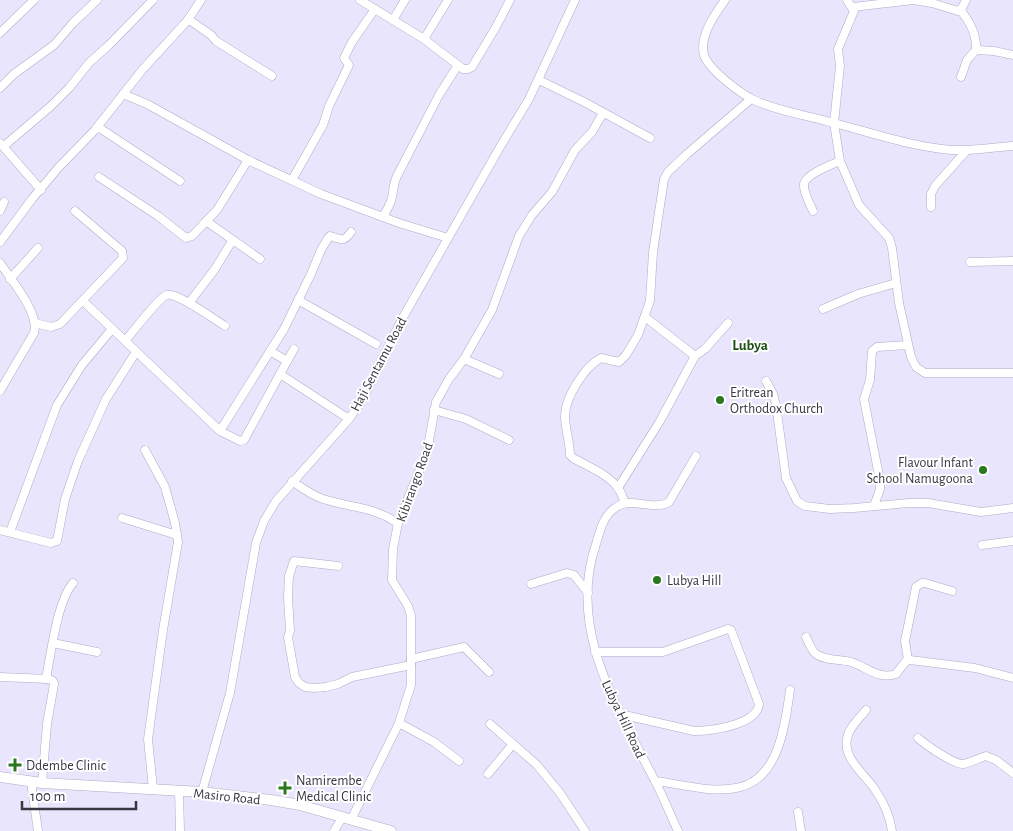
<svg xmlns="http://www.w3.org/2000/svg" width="1013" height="831" viewBox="0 0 1013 831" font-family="'Alegreya Sans',sans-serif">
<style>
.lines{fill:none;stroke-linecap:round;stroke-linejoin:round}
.minor-casing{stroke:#aeabc6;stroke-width:9}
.secondary-casing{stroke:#aeabc6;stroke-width:11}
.minor{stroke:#fff;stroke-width:8}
.secondary{stroke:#fff;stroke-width:10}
.poi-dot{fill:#29771f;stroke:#fff;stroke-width:2}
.labels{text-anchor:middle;stroke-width:4;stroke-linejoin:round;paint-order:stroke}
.street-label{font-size:14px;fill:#383641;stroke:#fff}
.poi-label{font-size:14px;fill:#383641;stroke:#fff;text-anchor:start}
.neighbourhood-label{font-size:15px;font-weight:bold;fill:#1f4f18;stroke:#fff}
</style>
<rect width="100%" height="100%" fill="#e8e5fc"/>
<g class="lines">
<g class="minor-casing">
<g id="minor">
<polyline points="360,0 424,39 448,0"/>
<path d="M 725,0 C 715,14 699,36 704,55 C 708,69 741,94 754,100 C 779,112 807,115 834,123 C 873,133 912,147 952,150 C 973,151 993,147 1013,146"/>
<polyline points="847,0 854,11 838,49 840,66 834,123 840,161 859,205 889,238 892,248 899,303 911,357 916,367 925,373 1013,373"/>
<polyline points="853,7 913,0 932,3 958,11 962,8 966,0"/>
<path d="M 960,10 C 970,21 977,36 976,50"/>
<polyline points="188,19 211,35 216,41 272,76"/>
<polyline points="393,20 405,0"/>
<polyline points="0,33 34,0"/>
<polyline points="424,39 463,69 468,69 472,67 496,27 510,0"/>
<polyline points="961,77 967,60 976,50 994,51 1013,55"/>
<polyline points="539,80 586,103 650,138"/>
<polyline points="0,88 14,74 54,45 73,23 97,0"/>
<polyline points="123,94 147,104 248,160 321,194 399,223 448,238"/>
<polyline points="98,127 180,181"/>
<polyline points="0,143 41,190"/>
<polyline points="4,146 51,106 69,88 89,63 109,45 153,0"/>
<polyline points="99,177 158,216 186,238 192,236 217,210 248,160"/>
<polyline points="292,180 323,125 329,106 349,65 344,58 352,42 375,9"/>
<polyline points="931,207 931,194 935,186 967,150"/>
<polyline points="0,211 4,202"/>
<path d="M 813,211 C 810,204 803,192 804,184 C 806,174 831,165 840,161"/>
<path d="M 383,217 C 386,211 391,204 392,197 C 394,189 393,184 397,176 L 439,95 L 458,65"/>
<polyline points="206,221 260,259"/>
<polyline points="0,242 32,199 59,167 94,131 143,69 187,21 201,0"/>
<polyline points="970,262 1013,261"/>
<path d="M 0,263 C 11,280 40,313 34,333 L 0,391"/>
<polyline points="10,279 38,248"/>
<polyline points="298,300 376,344"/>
<polyline points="83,301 220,431 240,441 244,440 280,374 349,419"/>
<polyline points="189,303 215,269 232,241"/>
<polyline points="823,309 858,294 896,283"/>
<polyline points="645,317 695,356"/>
<polyline points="35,323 51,327 60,324 123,258 122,251 75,211"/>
<path d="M 125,341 C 132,333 159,297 167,295 C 177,292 215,320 225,326"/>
<polyline points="270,351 287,361"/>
<polyline points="464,359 499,374"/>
<polyline points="280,374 294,349"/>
<polyline points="766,381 773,394 776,405 786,478 797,501 805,506 830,509 854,508 909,503 928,503 981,512 1013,508"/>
<polyline points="434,410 466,419 509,440"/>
<path d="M 220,431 L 284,329 L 311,274 L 321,250 L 328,238 L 330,236 C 341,239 343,243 351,232"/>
<polyline points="145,450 165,487 175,523 178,542 163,630 148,739 153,789"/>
<path d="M 292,481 C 302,488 311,495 323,499 C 352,508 371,506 398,523"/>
<polyline points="618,488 660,421 695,356 705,349 728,323"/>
<path d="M 625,503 C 623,498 621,492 618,488 C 608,474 587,466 573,458 L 570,455 C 570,442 565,429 565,416 C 565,398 584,367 601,358 L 619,362 L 626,355 L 638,335 L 650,301 L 653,252 L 664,179 L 668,172 L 687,154 L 751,99"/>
<polyline points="874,506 880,489 880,481 864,399 870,380 872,351 877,347 908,345"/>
<polyline points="122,518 177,535"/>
<polyline points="0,530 51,543 57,541 65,499 78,461 106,399 136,352"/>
<polyline points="10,532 57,405 82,365 112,329"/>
<polyline points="982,545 1013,541"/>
<polyline points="338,566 294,561 289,576 288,597 290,631 288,637 295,677 299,683 305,687 314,688 326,687 338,684 352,677 411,665"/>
<polyline points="531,584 567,573 574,575 588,593"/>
<path d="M 806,637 C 809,643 811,650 816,654 C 826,661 839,659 851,662 C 867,667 878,680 896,674 L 906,661 L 910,660 L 975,668 L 1013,678"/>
<polyline points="53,643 97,652"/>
<path d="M 595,652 L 663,652 L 728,629 L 731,630 L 759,704 C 757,725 711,731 694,731 L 620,714"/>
<polyline points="411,659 464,647 489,672"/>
<polyline points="908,660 905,641 916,587 922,583 925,583 952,591"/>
<polyline points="0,677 49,679 53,681 54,684 47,724 42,783"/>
<path d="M 46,679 C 51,653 57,602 73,583"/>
<path d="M 866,710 C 860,718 848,728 847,739 C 843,758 864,774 874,788 C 883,801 890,816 892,831"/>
<polyline points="399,723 434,742 459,761"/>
<polyline points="490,724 536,764 560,793 585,831"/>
<path d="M 918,738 C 926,745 953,764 963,764 C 970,763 979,758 986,756 L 996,760 L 1013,773"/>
<polyline points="488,774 513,744"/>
<path d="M 655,781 C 681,784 710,793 736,788 C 779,781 785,725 790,690"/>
<polyline points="31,782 38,831"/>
<polyline points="179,791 180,831"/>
<polyline points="202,792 230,693 256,543 264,521 276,501 349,419 362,400 402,319 500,147 529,99 575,0"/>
<polyline points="798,812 801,831"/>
<polyline points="351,820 399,723 411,685 411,616 408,606 392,580 393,549 398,523 427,452 436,402 449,379 464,359 492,310 519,236 532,215 552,192 575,150 592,132 603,113"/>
<polyline points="334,831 342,818"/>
<path d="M 678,831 C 670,814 663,796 654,779 C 617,707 567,629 596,544 C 600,531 603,516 615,508 C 631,495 653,512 669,502 L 696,456"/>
</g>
</g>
<g class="secondary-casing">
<polyline id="secondary" points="0,777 42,783 202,792 271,800 300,805 391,831"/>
</g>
<use href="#minor" class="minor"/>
<use href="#secondary" class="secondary"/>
</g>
<g class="poi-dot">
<circle cx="720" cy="400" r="5"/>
<circle cx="983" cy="470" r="5"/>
<circle cx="657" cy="580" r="5"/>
<path d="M12.5 757.5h5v5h5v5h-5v5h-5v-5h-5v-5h5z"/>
<path d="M282.5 780.5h5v5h5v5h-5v5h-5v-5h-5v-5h5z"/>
</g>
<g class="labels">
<g class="street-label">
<text transform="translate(378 364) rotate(-62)" y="5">Haji Sentamu Road</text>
<text transform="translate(414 482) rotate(-70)" y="5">Kibirango Road</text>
<text transform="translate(624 719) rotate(65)" y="5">Lubya Hill Road</text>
<text transform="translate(227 796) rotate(6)" y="5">Masiro Road</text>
</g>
<g class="poi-label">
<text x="730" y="397">Eritrean<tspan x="730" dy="16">Orthodox Church</tspan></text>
<text x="973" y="467" text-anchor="end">Flavour Infant<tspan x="973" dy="16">School Namugoona</tspan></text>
<text x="667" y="585">Lubya Hill</text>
<text x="26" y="770">Ddembe Clinic</text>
<text x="296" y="785">Namirembe<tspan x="296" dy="16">Medical Clinic</tspan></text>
</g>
<g class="neighbourhood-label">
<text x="750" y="350">Lubya</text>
</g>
</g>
<path d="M22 801v8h114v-8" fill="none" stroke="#383641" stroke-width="2.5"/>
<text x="30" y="801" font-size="15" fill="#383641" stroke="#ffffff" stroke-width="4" paint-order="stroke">100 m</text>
</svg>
